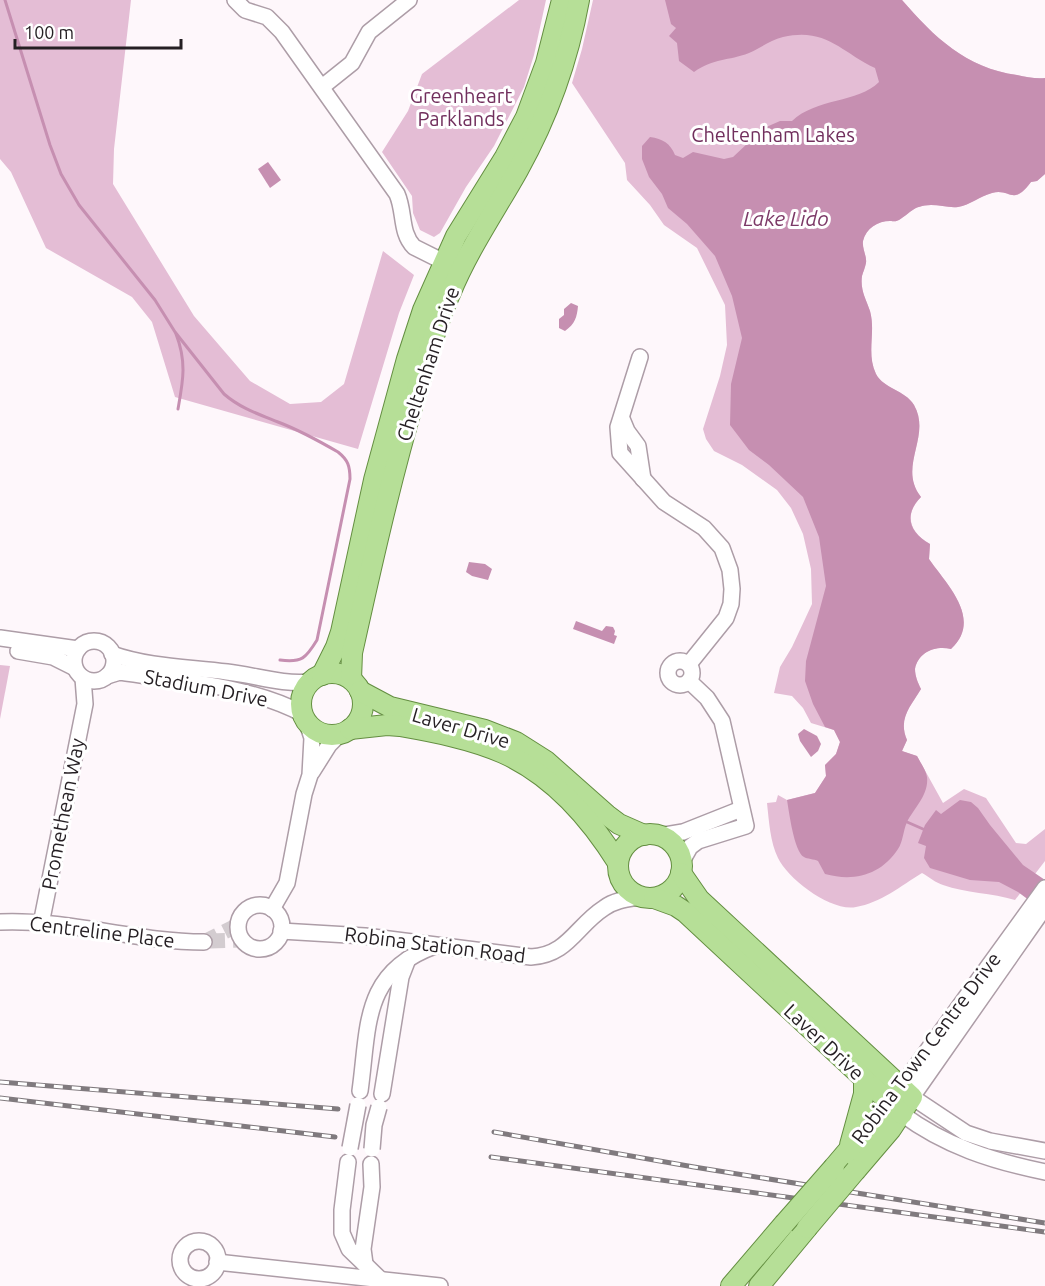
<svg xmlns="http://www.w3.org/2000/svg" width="1045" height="1286" viewBox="0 0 1045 1286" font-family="Ubuntu,sans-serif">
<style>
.green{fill:#e4bdd5}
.water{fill:#c68fb1}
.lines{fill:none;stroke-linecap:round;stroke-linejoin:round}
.stream{stroke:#c68fb1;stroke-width:3}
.minor-tunnel{stroke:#d3ccd0;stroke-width:15;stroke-dasharray:15 8;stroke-linecap:butt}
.minor-casing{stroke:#ad9da7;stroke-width:18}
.major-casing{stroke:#648e41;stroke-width:22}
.minor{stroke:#fff;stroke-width:15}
.major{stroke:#b6df97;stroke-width:20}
.rail-casing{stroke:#807a7e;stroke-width:5}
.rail{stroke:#fff;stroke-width:3;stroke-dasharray:9;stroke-linecap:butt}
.minor-bridge-casing{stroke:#ad9da7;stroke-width:18;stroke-linecap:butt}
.major-bridge-casing{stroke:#648e41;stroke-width:22;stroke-linecap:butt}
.minor-bridge{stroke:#fff;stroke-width:15}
.major-bridge{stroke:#b6df97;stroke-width:20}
.labels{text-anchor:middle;stroke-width:6;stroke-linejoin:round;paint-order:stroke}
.park-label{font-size:20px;fill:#712f5d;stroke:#fff}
.street-label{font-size:20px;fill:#251f23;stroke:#fff}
.water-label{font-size:21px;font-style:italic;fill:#7c3967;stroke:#fff}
</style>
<rect width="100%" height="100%" fill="#fef7fb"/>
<g class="green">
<polygon points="0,0 131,0 114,149 113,184 194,316 250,381 290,404 321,402 344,384 383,251 414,275 399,313 358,449 175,397 152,322 132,297 46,248 11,172 0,159"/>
<polygon points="519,0 546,0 534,55 524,87 494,146 466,187 440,233 434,237 420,230 413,213 412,196 382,152 408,111 422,74"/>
<path d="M 593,0 L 902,0 C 934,37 966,68 1017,75 C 1026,77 1036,79 1045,78 L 1045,174 L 1037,181 L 1031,182 C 1013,207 1011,188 992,193 C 980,196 970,205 958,207 C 949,208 940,205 931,205 C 912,206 912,212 899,220 C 895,222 894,221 890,221 C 878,221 866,228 863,241 C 862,249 867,256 866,263 C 865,268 863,272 862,276 C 860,290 866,299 870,311 C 876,333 866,353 876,374 C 884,389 905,390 914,405 C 932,437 897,466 921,497 C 904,514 909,532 930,544 L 929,559 C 947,585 983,619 951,649 C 936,645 918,652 915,669 C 915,676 918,683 921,689 C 910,707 898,719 907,740 L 902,751 L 917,756 L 943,803 L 964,789 L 986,798 L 1016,843 L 1026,844 L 1045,829 L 1045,861 L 1015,900 C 992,893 966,893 943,885 C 936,883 929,877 922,873 C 901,886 880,903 856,907 C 831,912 788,879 778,858 C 770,842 769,821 767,803 L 776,802 L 778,795 L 787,800 L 815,793 L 826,776 L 825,765 L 836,754 L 840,742 L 834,730 L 811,723 L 803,708 L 792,696 L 774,693 L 780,667 L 792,647 L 812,604 L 811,569 L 803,534 L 791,508 L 777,490 L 742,465 L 714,451 L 706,439 L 703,429 L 720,376 L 727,345 L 725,305 L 697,248 L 664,225 L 650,205 L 627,180 L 625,163 L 572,83 L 582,49 Z"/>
<polygon points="0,665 10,666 0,719"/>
</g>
<g class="water">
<path d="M 665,0 L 902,0 C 934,37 966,68 1017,75 C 1026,77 1036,79 1045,78 L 1045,174 L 1037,181 L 1031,182 C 1012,207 1011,188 992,193 C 980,196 970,205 958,207 C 949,208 940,205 931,205 C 912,206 912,212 899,220 C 895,222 894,221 890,221 C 878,221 866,228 863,241 C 862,249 867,256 866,263 C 865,268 863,272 862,276 C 860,290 866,299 870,311 C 876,333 866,353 876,374 C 884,389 905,390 914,405 C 932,437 897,466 921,497 C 904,514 908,532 930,544 L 929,559 C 947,585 983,619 951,649 C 936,645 918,652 915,669 C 915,676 918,683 921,689 C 910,707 898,719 907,740 L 902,751 L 917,756 C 920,762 926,770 927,777 C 929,795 914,808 907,822 C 903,831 903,842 898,849 C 881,875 854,882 825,874 L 818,861 C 814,859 807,859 804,857 C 794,852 789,811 787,800 L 815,793 L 826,776 L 825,765 L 836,754 L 840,742 L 834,730 L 825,727 L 813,704 L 805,681 L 806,661 L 826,586 L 819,537 L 803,497 L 769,465 L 749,450 L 730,425 L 731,384 L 742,338 L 732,296 L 715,256 L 687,224 L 668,208 L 662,194 L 649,177 L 642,159 L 642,146 L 650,137 C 663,139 670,143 675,155 L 683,158 L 693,152 L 724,159 L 733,157 L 764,128 L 780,121 L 792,121 C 816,98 858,103 879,82 L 875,68 C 841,52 826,27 783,37 C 770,40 761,48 749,53 C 728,61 714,58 694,72 L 679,61 L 677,43 L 669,36 L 676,28 L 671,24 Z"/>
<polygon points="268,162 281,180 270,188 258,169"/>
<path d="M 571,303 L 578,306 C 577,317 575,324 565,331 L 559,328 L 559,319 L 564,315 L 564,309 Z"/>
<polygon points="469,562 485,564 492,569 488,580 472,576 466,572"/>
<polygon points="576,621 602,631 606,626 613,627 615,631 614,635 617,636 614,644 573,629"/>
<polygon points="804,729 817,736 821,744 818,751 811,757 800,741 798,734"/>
<polygon points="960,800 971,802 978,808 990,825 1023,865 1045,880 1045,912 1018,892 999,882 970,880 930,868 924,858 926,846 918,843 925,825 936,810 941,814"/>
</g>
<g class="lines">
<g class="stream">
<path d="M 5,0 L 50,145 L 61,174 L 79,205 L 155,300 L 175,332 L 224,394 C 240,408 258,414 278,422 C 299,430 319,441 338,452 C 348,460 350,466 350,479 L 317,640 C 306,658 302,663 280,660"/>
<path d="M 176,334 C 187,362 183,381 178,409"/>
<polyline points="907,822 923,829"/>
</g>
<g class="minor-tunnel">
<polyline points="210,941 242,940"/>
<polyline points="204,942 238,925"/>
</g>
<g class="minor-casing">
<g id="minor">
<path d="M 235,0 L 245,10 L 267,17 L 282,32 L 397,194 C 405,212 400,233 414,247 L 452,266"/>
<polyline points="322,87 352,63 369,32 409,0"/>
<polyline points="640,357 618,427 620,453 664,502 704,528 722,548 730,570 732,589 731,604 726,618 689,664"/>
<polyline points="622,419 627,431 638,446 643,479"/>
<polyline points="0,638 78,649"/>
<circle cx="94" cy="661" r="20"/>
<polyline points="18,651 53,657 75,668"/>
<path d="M 112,654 C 149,667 188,667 227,672 C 255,675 282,685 310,682"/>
<circle cx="680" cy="673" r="12"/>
<path d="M 107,676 L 120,672 C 178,681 252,686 303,714"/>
<polyline points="312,772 329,745 340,734"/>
<polyline points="659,836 683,832 741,809"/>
<polyline points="681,863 690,847 698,841 746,826 722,721 707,698 689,681"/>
<circle cx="260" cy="927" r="22"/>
<polyline points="1045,907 912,1097 966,1133 990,1141 1045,1151"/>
<polyline points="272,909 287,883 304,794 310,775 312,738 306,720"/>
<path d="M 0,922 C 68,919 136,942 204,942"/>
<polyline points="41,924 85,704 83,678"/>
<path d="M 281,931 L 365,936 L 531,957 C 568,955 576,926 604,908 C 615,900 627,899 640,897"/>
<polyline points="901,1087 1045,888"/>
<path d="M 360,1091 C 369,1026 362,972 435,946"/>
<polyline points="382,1094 401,977 408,959"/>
<path d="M 902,1114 C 945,1146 992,1161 1045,1172"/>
<polyline points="348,1162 342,1210 342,1233 349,1249 380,1279"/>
<circle cx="199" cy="1260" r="19"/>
<polyline points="217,1262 440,1286"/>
<polyline points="365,1264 363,1249 372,1187 371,1164"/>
</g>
</g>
<g class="major-casing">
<g id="major">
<circle cx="332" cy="704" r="31"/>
<polyline points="322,675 336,647 341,632 374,480 407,359 423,310 456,236 505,157 526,117 546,63 562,0"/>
<path d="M 351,679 L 352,653 C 371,567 390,482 415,397 C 426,362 435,327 450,294 C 468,250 495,211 518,170 C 547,118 568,60 579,0"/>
<polyline points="360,691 390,707 485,730 516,742 546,761 607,815 619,824 644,835"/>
<path d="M 350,729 L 387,725 L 400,726 C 434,732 471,739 503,753 C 552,775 590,818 618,863"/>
<circle cx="650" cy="866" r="32"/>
<polyline points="681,873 699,899 912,1097 891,1129 856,1170"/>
<polyline points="654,898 676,906 685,912 902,1114"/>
<polyline points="850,1145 864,1094 864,1079"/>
<polyline points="834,1167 896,1094"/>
<polyline points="731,1286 784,1224"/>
<polyline points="759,1286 807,1228"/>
</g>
</g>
<use href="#minor" class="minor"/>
<use href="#major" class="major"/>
<g class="rail-casing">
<g id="rail">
<polyline points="0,1082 338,1109"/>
<polyline points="0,1098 335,1137"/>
<polyline points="494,1132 694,1167 1045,1223"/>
<polyline points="491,1157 1045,1232"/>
</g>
</g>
<use href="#rail" class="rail"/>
<g class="minor-bridge-casing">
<g id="minor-bridge">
<polyline points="350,1148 358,1105"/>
<polyline points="372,1149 374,1125 379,1107"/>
</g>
</g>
<g class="major-bridge-casing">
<g id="major-bridge">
<polyline points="784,1224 834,1167"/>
<polyline points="807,1228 856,1170"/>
</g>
</g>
<use href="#minor-bridge" class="minor-bridge"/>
<use href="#major-bridge" class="major-bridge"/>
</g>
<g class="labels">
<g class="park-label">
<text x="461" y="103">Greenheart<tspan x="461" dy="23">Parklands</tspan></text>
<text x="773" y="142">Cheltenham Lakes</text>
</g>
<g class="street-label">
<text transform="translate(428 364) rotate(-72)" y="7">Cheltenham Drive</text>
<text transform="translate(206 688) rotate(11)" y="7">Stadium Drive</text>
<text transform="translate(461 728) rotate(16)" y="7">Laver Drive</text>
<text transform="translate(63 814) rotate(-79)" y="7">Promethean Way</text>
<text transform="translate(102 932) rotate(7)" y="7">Centreline Place</text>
<text transform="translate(435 945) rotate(7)" y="7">Robina Station Road</text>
<text transform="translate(824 1042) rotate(43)" y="7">Laver Drive</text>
<text transform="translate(926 1048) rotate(-53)" y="7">Robina Town Centre Drive</text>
</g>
<g class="water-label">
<text x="786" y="226">Lake Lido</text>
</g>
</g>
<path d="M15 39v9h166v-9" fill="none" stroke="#251f23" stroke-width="3"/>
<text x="24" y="39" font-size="18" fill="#251f23" stroke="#ffffff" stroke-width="4.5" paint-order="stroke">100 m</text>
</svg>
